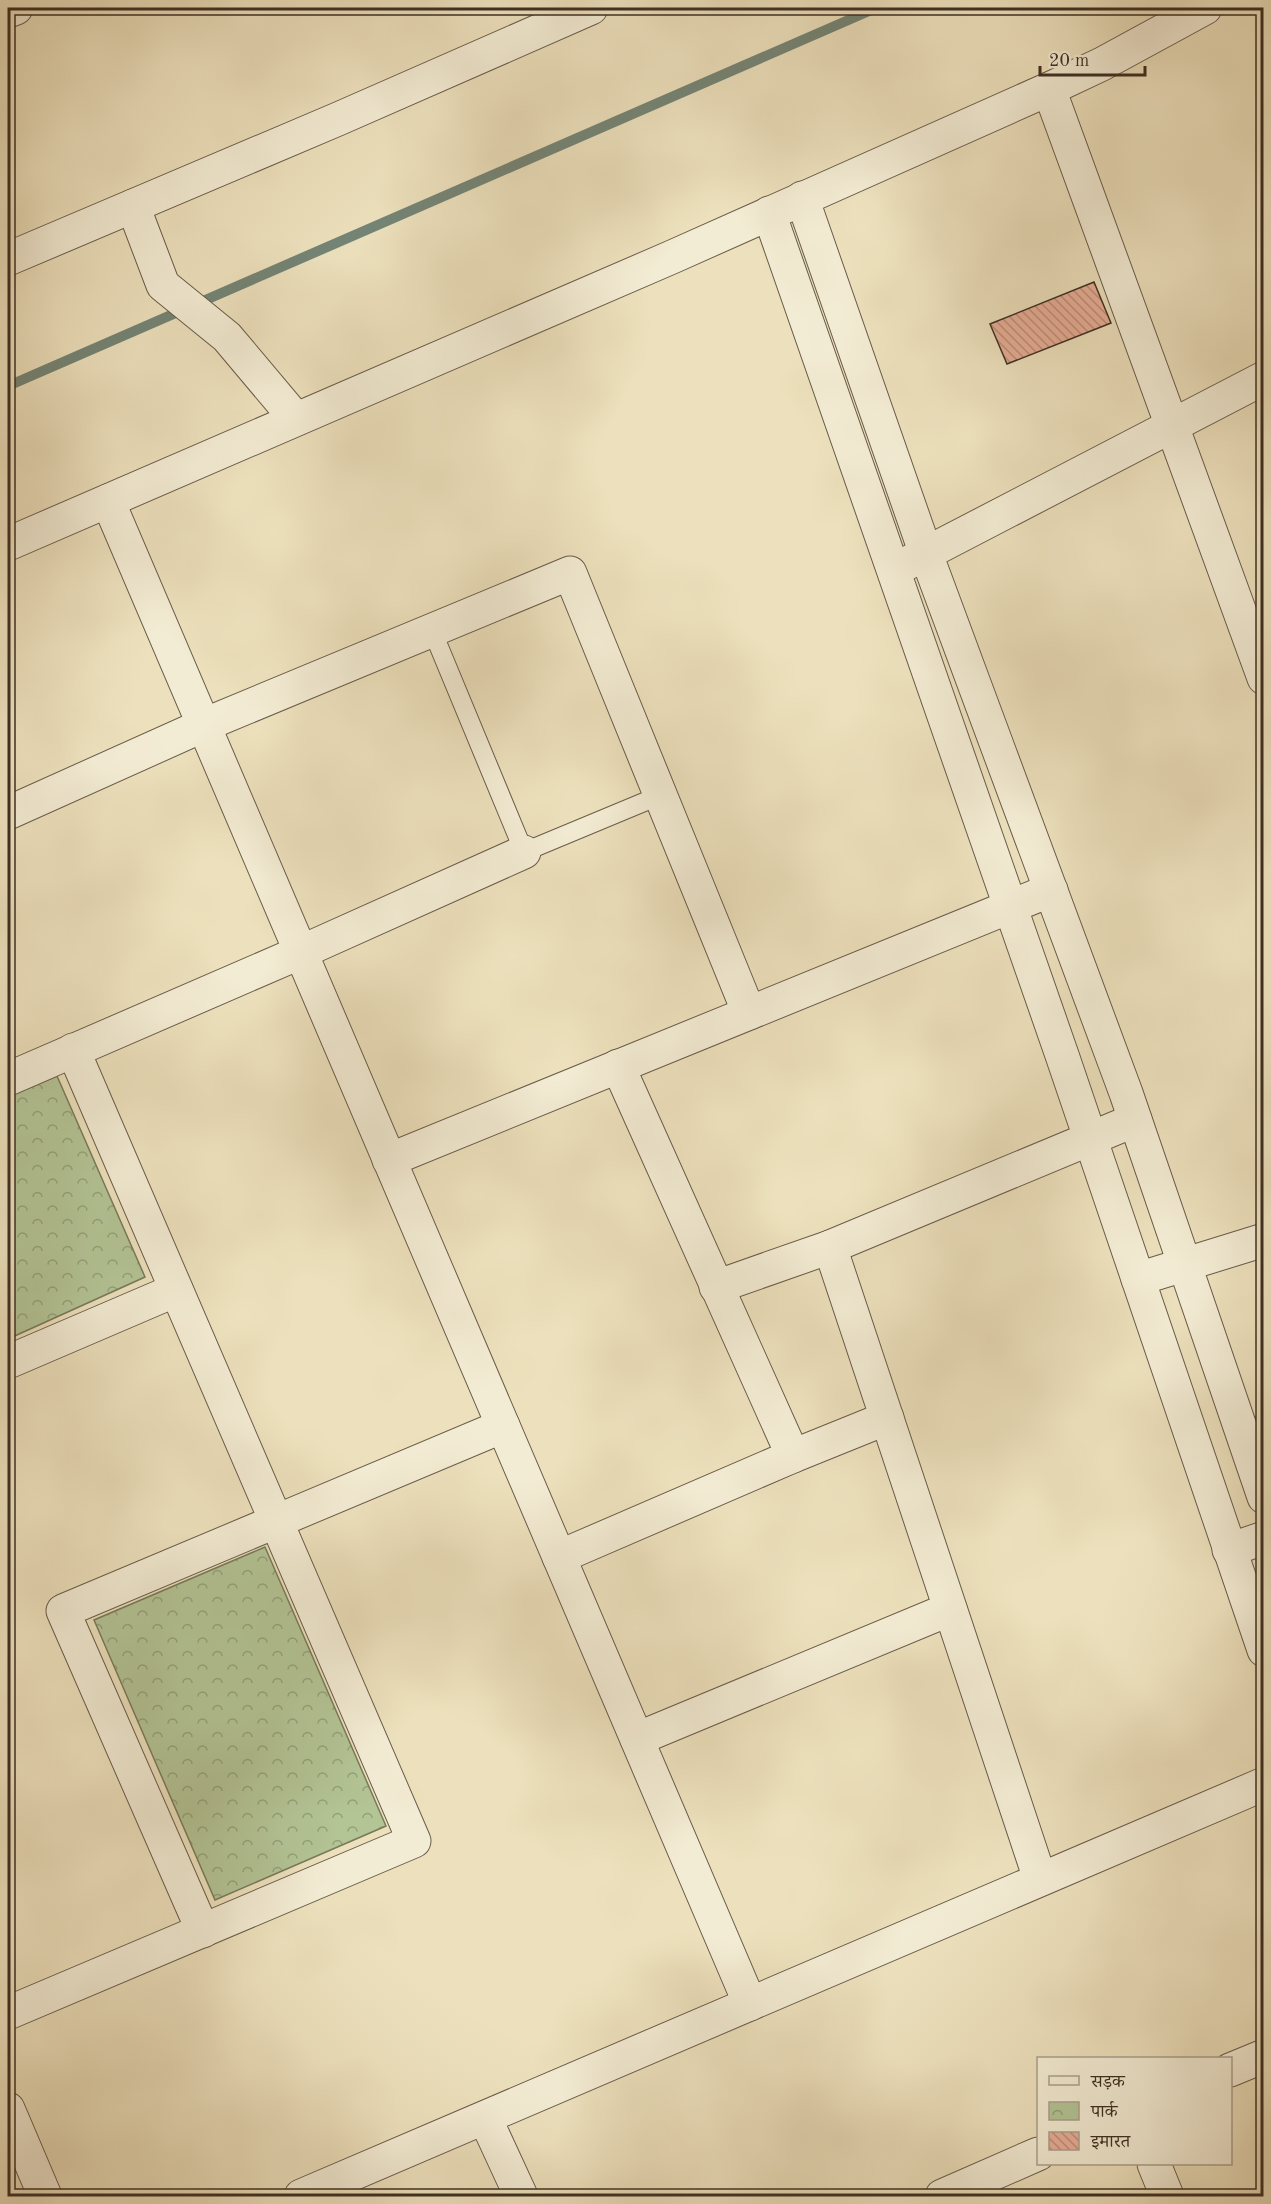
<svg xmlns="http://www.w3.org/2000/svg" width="1271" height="2204" viewBox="0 0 1271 2204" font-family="'Old Standard TT','Noto Serif Devanagari',serif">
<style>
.park{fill:url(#park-crowns);stroke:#787a5c;stroke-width:1.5}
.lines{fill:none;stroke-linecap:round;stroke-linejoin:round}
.stream{stroke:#748576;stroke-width:10}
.building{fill:url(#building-back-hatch);stroke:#3d2f23;stroke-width:1.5}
.service-casing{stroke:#695c4a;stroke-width:20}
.minor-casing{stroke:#695c4a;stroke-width:35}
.tertiary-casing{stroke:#695c4a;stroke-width:35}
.service{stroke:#f3ecd4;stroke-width:18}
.minor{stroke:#f3ecd4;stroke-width:33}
.tertiary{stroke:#f3ecd4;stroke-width:33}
</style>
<defs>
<pattern id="park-crowns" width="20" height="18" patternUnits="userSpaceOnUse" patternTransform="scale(1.5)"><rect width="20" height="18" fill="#b3c495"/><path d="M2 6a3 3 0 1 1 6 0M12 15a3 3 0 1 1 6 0" fill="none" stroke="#93a079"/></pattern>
<pattern id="building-back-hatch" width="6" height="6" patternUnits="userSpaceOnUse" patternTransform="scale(1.5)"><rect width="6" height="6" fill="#e8ae97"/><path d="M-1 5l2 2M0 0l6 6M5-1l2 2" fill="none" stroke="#bd8e7b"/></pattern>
</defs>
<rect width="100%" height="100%" fill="#ede1bd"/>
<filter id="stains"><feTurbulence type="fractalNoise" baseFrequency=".00333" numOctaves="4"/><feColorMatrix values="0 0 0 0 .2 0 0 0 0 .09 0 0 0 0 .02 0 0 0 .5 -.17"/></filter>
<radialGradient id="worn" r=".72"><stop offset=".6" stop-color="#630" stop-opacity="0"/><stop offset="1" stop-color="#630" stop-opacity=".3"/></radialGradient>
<g class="park">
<polygon points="57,1076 145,1277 8,1339 8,1097"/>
<polygon points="265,1547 386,1826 215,1900 94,1620"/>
</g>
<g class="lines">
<polyline class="stream" points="8,386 876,8"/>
</g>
<g class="building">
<polygon points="1094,282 1111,323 1007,364 990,324"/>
<polygon points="1264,1415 1264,1456 1250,1419"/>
</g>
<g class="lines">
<g class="service-casing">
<polyline id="service" points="432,630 524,852 661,795"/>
</g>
<g class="minor-casing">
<g id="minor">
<polyline points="8,11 16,8"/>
<polyline points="1049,89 1264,678"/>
<polyline points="133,206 163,285 227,337 296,419"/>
<polyline points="8,259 338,119 591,8"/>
<polyline points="108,501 750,2004"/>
<polyline points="894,570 1264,378"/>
<polyline points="8,813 204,725 570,573 749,1013"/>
<polyline points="618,1066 793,1456 887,1418"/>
<polyline points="8,1079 301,952 524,852"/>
<polyline points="389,1160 1051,890"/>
<polyline points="830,1247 1040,1879"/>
<polyline points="1138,1279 1264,1240"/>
<polyline points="716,1287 830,1247 1135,1120"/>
<polyline points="8,1362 176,1290"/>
<polyline points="1229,1550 1264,1538"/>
<polyline points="559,1557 793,1456"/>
<polyline points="637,1739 950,1609"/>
<polyline points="203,1931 63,1611 503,1426"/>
<polyline points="8,2013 414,1841 73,1050"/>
<polyline points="1230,2070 1264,2056"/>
<polyline points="485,2118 521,2196"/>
<polyline points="1154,2164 1167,2196"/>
<polyline points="942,2196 1038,2154"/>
</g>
</g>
<g class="tertiary-casing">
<g id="tertiary">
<polyline points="802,198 926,554 1126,1093 1264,1497"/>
<polyline points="769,213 1063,1058 1264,1650"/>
<polyline points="8,544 672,257 1049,89 1102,64 1205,8"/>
<polyline points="8,2109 45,2196"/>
<polyline points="301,2196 1264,1784"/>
</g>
</g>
<use href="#service" class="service"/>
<use href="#minor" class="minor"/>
<use href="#tertiary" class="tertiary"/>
</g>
<rect width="1271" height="2204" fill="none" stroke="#ede1bd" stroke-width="30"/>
<rect x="9" y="9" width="1253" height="2186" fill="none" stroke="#3d2f23" stroke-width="3"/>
<rect x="15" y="15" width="1241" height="2174" fill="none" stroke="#3d2f23" stroke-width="1.5"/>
<rect x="1037" y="2057" width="195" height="108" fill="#f3ecd4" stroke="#aaa08d" stroke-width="1.5"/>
<rect x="1049" y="2076" width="30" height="9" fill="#f3ecd4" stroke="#aaa08d" stroke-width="1.5"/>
<text x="1091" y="2087" font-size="18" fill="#3d2f23">सड़क</text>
<rect x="1049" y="2102" width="30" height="18" fill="url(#park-crowns)" stroke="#aaa08d" stroke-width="1.5"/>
<text x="1091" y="2117" font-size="18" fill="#3d2f23">पार्क</text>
<rect x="1049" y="2132" width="30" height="18" fill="url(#building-back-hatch)" stroke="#aaa08d" stroke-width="1.5"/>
<text x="1091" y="2147" font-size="18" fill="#3d2f23">इमारत</text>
<path d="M1040 66v9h105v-9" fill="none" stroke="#3d2f23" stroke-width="3"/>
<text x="1049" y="66" font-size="18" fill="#3d2f23" stroke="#f3ecd4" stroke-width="4.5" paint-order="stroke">20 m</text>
<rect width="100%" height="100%" filter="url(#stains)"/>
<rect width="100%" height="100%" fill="url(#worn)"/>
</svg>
